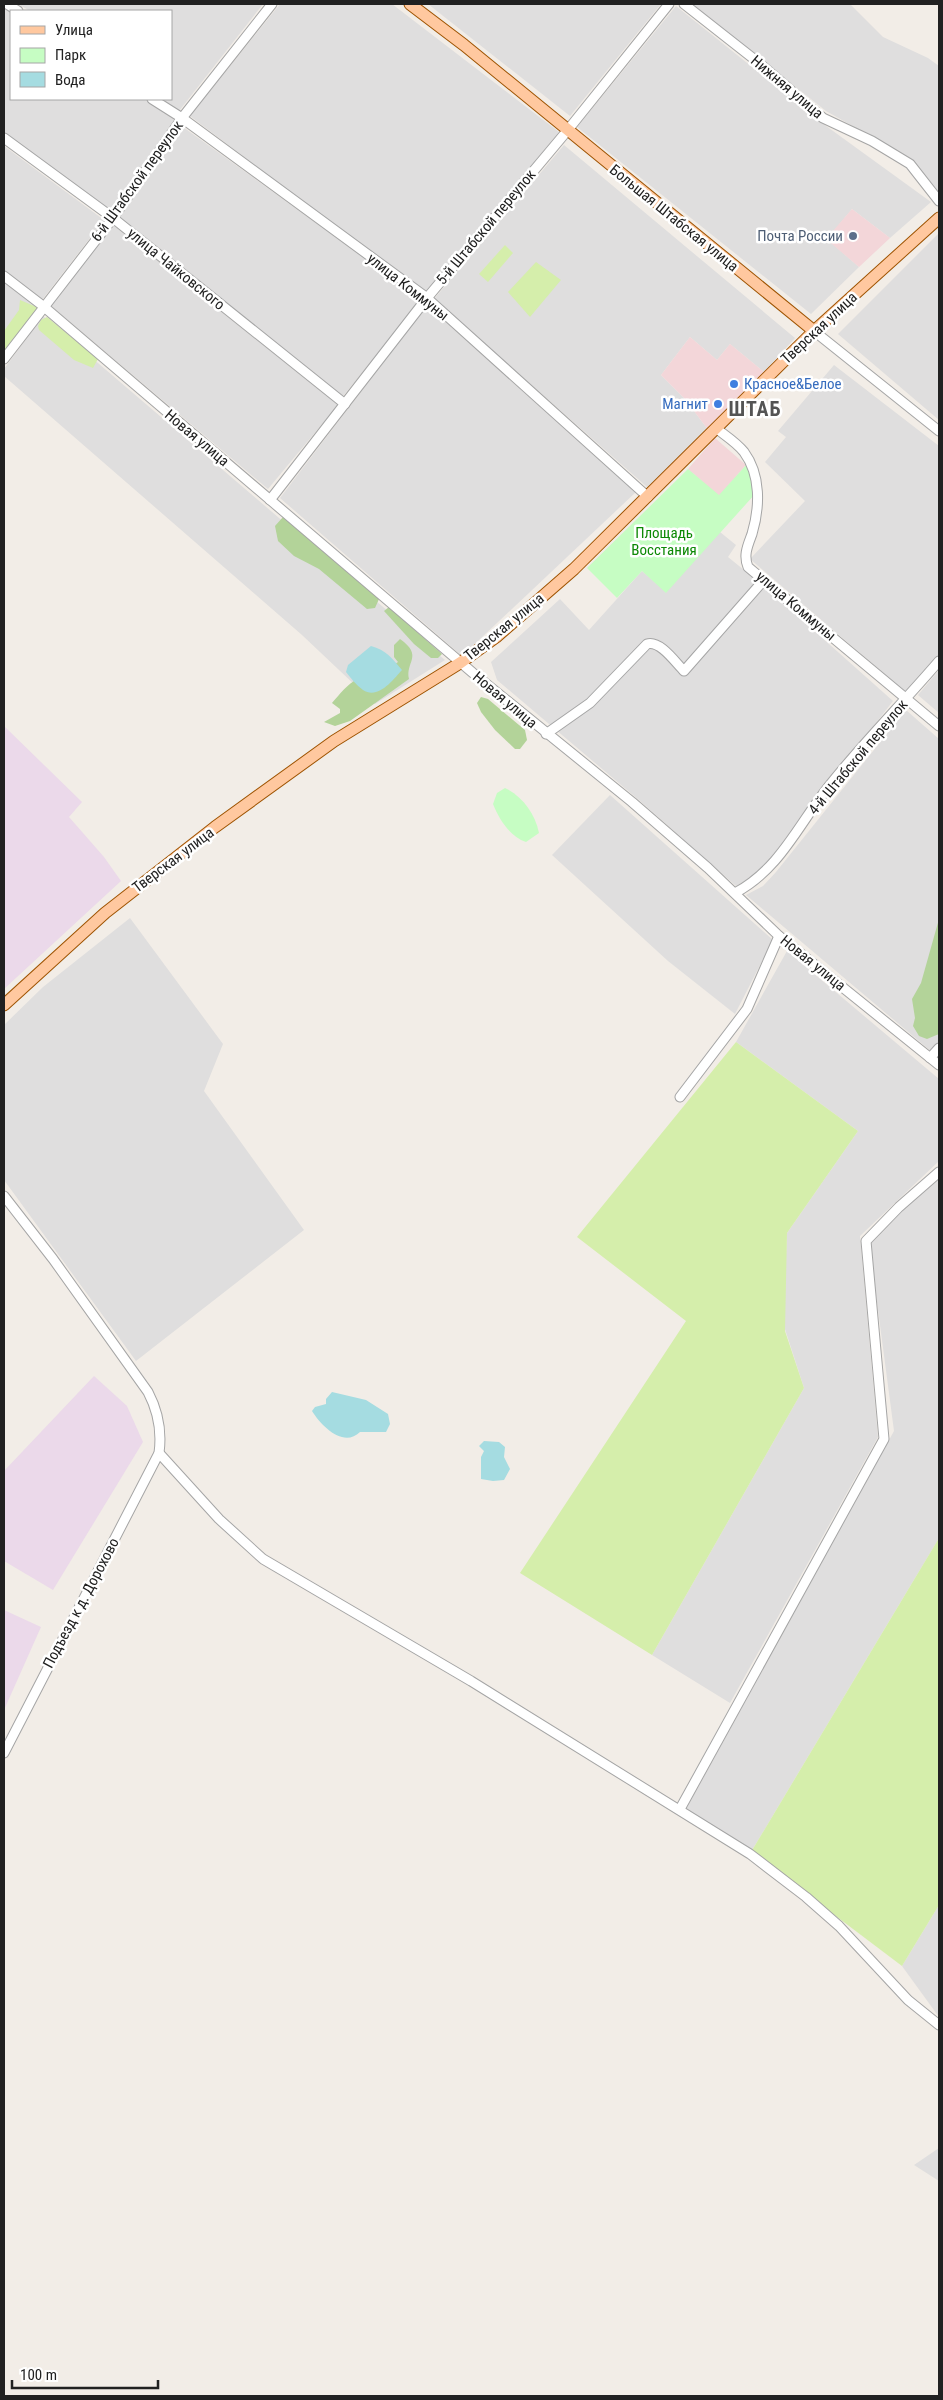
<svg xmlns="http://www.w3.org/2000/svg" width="943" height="2400" viewBox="0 0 943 2400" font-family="'Roboto Condensed',sans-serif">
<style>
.residential{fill:#dfdede}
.commercial{fill:#f3d6d9}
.industrial{fill:#ebd9ea}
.grass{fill:#d5eeab}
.forest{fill:#b3d399}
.park{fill:#c6fdc3}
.water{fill:#a5dce1}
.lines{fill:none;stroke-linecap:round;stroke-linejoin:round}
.minor-casing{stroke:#a5a5a5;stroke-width:11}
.major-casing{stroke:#9e5300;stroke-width:13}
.minor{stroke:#fff;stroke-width:9}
.major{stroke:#ffc89f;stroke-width:11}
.service-dot{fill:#5c6f8a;stroke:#fff;stroke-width:2}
.shop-dot{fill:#3f7fe0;stroke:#fff;stroke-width:2}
.labels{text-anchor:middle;stroke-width:5;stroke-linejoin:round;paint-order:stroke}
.street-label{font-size:15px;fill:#212121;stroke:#fff}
.service-label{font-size:15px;fill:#4e5e75;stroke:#fff;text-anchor:end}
.shop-label{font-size:15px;fill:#366cbe;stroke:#fff;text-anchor:start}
.park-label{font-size:15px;fill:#0d8905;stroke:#fff}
.district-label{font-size:20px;font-weight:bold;letter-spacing:1px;fill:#545454;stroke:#fff}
</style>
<rect width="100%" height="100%" fill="#f2ede7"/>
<g class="residential">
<polygon points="18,4 263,4 179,111 161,99 171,99 171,11 30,11"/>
<polygon points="280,4 392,4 559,132 426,295 190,116"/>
<polygon points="428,4 661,4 570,116"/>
<polygon points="691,4 850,4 883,37 928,58 939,66 939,193 913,160 826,111"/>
<polygon points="676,6 822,123 931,202 890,238 852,209 827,239 859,267 811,314 577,127"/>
<polygon points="4,7 11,12 11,99 145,99 175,119 112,211 4,133"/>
<polygon points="183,127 423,300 343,396 119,218"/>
<polygon points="564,145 795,338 764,372 730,344 717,360 690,337 661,375 685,399 709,431 647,487 434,299"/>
<polygon points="4,146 104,220 42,300 4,271"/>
<polygon points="113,225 338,405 268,489 51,306"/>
<polygon points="939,233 939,420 838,334"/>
<polygon points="4,281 37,305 4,351"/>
<polygon points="427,305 636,492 462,656 280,498"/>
<polygon points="43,316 445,660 375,704 302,635 4,376 4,369"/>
<polygon points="834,365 939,446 939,657 908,694 750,559 805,501 765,462 786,437 778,431"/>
<polygon points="720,532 736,545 728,557 765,587 893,701 766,865 754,876 736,886 640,801 497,680 491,662 560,599 589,630 642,571 666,592"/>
<polygon points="939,670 939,713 918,695"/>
<polygon points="906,710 939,739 939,1058 746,895 763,886 776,872"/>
<polygon points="610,795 773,940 735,1014 668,961 552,855"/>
<polygon points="130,918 223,1044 204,1091 304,1230 136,1361 4,1180 4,1025 43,987"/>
<polygon points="787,951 939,1079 939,1161 860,1236 878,1437 730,1703 652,1655 804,1388 783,1323 787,1233 858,1131 736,1042"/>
<polygon points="939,1175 939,1538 751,1852 686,1809 894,1431 869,1242"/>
<polygon points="939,1905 939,2017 902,1966"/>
<polygon points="939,2148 939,2181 914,2165"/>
</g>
<g class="commercial">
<polygon points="852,209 890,238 859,267 826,239"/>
<polygon points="690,337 717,360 730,344 764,372 709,431 685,399 661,375"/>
<polygon points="715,438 746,465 719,496 688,469"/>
</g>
<g class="industrial">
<polygon points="4,726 82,802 69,817 104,857 121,881 4,989"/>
<polygon points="94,1376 127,1406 143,1442 53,1590 4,1561 4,1471"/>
<polygon points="4,1610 41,1627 4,1710"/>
</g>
<g class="grass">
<polygon points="505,245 513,253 488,282 479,274"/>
<polygon points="536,262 561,280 530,317 508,292"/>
<polygon points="20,300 39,308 4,356 4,331 19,310"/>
<polygon points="47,317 98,359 93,368 74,360 39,330 38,326 41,320"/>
<polygon points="736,1042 858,1131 787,1233 785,1331 804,1388 652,1655 520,1573 686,1321 577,1237"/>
<polygon points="939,1538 939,1905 902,1966 751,1852"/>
</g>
<g class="forest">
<polygon points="283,517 379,599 375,608 367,609 319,569 294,556 278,541 275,526"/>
<polygon points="389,607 442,654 438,658 431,658 414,644 384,611"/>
<path d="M 400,639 C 424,656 405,662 409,679 L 350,721 L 335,726 L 324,722 L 340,713 L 340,709 L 332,703 C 340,694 347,684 358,679 C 372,673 387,671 398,662 L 394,657 L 394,645 Z"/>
<polygon points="481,697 488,699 525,730 527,740 520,749 515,749 495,730 481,712 477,703"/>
<polygon points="939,919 939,1034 927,1039 919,1036 913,1026 915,1018 912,999 921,983"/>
</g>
<g class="park">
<polygon points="748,463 755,494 666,593 642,571 617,598 587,568 688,469 719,495"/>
<path d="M 505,788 C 523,797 535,814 539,833 L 526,842 C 510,837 499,819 493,804 L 497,793 Z"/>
</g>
<g class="water">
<path d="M 371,646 C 386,650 392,658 402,670 C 393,680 378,700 363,690 C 356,685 351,678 346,672 L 348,665 Z"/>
<path d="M 332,1392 L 366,1400 L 388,1414 L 390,1424 L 386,1432 L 360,1432 C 344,1448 322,1427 312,1411 L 315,1407 L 326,1404 L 326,1399 Z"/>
<polygon points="484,1441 499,1442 505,1447 504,1457 510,1469 504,1480 493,1481 481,1479 481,1457 484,1451 479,1446"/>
</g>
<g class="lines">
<g class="minor-casing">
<g id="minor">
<polyline points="7,4 18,11"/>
<polyline points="684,4 759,63 823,118 872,141 910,164 939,201"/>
<polyline points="152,99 182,118 427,298 648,497"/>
<polyline points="4,138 113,218 345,404"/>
<polyline points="4,276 43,306 473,673 632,802 708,868 779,936 939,1065"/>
<polyline points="814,331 939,431"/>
<polyline points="4,359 113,218 182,118 272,4"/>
<path d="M 717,429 C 726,436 737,443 744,452 C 761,475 760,507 752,534 C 748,545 743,555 748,567 L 939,726"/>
<polyline points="270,500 427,298 567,131 669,4"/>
<path d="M 546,734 L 590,703 L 647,644 C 660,640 675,662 684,671 L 764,580"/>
<path d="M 735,893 C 780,869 798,825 829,786 C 863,743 903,703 939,661"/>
<polyline points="930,1058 939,1048"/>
<polyline points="680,1097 747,1009 779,936"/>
<path d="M 4,1196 L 53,1259 L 148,1392 C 158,1411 162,1431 159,1453 L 4,1753"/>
<polyline points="159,1453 219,1519 263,1559 471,1681 750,1854 806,1897 839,1926 908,2000 939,2025"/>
<polyline points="680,1809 884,1439 866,1241 899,1207 939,1172"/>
</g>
</g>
<g class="major-casing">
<g id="major">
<polyline points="410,4 464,45 814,331"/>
<polyline points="4,1005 105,913 215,827 334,741 460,663 496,637 574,569 814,331 939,218"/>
</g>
</g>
<use href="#minor" class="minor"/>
<use href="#major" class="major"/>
</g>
<circle class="service-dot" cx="853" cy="236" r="5"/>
<g class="shop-dot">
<circle cx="734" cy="384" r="5"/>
<circle cx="718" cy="404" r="5"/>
</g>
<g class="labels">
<g class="street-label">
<text transform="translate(787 87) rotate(40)" y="5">Нижняя улица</text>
<text transform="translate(137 181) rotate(-54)" y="5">6-й Штабской переулок</text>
<text transform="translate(674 218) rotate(39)" y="5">Большая Штабская улица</text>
<text transform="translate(486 227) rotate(-50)" y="5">5-й Штабской переулок</text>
<text transform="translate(176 269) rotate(39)" y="5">улица Чайковского</text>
<text transform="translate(408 287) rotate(38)" y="5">улица Коммуны</text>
<text transform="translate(819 328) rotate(-43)" y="5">Тверская улица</text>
<text transform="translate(197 438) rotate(40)" y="5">Новая улица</text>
<text transform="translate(796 606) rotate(40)" y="5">улица Коммуны</text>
<text transform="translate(504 627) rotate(-39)" y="5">Тверская улица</text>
<text transform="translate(505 700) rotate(40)" y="5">Новая улица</text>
<text transform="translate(858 757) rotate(-50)" y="5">4-й Штабской переулок</text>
<text transform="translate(173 860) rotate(-37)" y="5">Тверская улица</text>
<text transform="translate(813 963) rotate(39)" y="5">Новая улица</text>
<text transform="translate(81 1603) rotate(-62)" y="5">Подъезд к д. Дорохово</text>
</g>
<g class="service-label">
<text x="843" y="241">Почта России</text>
</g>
<g class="shop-label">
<text x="744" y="389">Красное&amp;Белое</text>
<text x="708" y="409" text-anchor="end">Магнит</text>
</g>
<g class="park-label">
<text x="664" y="538">Площадь<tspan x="664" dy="17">Восстания</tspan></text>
</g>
<g class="district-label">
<text x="755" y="416">ШТАБ</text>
</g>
</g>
<rect width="943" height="2400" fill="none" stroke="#212121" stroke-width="10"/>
<rect x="10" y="10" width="162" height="90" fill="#ffffff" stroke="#a6a6a6"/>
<rect x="20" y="26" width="25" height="8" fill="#ffc89f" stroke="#a6a6a6"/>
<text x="55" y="35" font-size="15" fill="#212121">Улица</text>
<rect x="20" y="48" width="25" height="15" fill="#c6fdc3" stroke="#a6a6a6"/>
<text x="55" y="60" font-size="15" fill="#212121">Парк</text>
<rect x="20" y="72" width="25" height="15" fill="#a5dce1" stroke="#a6a6a6"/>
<text x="55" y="85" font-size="15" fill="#212121">Вода</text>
<path d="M12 2380v8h146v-8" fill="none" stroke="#212121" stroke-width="2.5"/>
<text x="20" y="2380" font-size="15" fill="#212121" stroke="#ffffff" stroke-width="4" paint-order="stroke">100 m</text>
</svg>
